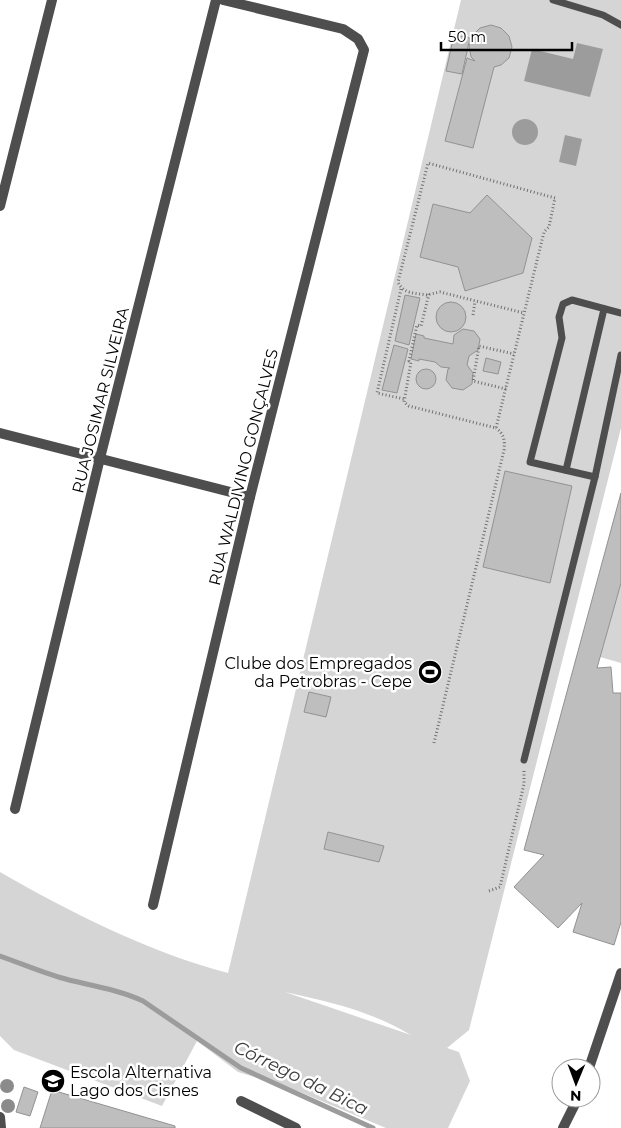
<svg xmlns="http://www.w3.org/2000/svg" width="621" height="1128" viewBox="0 0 621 1128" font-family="Montserrat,sans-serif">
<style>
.green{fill:#d5d5d5;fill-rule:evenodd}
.water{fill:#9c9c9c}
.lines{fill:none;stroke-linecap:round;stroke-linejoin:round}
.stream{stroke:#9c9c9c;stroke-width:5}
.building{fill:#bebebe;stroke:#929292}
.path{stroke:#707070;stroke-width:3;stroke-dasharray:1 2.5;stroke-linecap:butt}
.lane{stroke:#4e4e4e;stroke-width:7}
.street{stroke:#4e4e4e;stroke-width:10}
.tree{fill:#8b8b8b}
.labels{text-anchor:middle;stroke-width:5;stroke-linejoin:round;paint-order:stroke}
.street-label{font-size:16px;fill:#000;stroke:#fff}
.poi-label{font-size:16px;fill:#000;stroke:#fff;text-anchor:end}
.water-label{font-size:18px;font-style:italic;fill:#3d3d3d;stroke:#fff}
</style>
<rect width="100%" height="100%" fill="#fff"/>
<g class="green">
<path d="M 461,0 L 621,0 L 621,428 L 469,1030 L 447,1048 L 459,1052 L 470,1081 L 448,1128 L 386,1128 L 288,1087 L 238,1072 L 197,1041 L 162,1106 L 14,1050 L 0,1036 L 0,872 C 69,912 151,953 228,973 ZM 285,992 C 331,1002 370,1011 411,1035 Z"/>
<polygon points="621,583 621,663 600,657"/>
</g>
<g class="water">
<polygon points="577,43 603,49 590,97 524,81 532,49 573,59"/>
<circle cx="525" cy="132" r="13"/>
<polygon points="565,135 582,139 576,166 559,162"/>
</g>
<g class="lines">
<path class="stream" d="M 0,956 C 23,964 45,974 69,980 C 94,986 119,990 143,1001 L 241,1068 L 373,1128"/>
</g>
<g class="building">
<polygon points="491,25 501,28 509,36 512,47 509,58 501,65 494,67 473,148 445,141 467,58 475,61 471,57 469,46 472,36 480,28"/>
<polygon points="454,35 470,38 462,74 446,71"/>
<polygon points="487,195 532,238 523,273 465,291 458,267 420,257 433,204 470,213"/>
<polygon points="405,295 420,298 409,345 395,341"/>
<circle cx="451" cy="317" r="15"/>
<polygon points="463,329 474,331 480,339 478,350 469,356 467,365 473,373 472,384 463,390 452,388 446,380 448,369 450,368 441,367 435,362 419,359 419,361 411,359 416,334 424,336 424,338 453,344 454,335"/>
<polygon points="394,345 408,349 397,393 382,390"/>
<polygon points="486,358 501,362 498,374 483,371"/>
<circle cx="426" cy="379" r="10"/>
<polygon points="505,471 572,486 550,583 483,567"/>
<polygon points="621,493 621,583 597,668 611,667 613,693 621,693 621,922 614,945 573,932 582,903 558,928 514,887 544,855 524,850"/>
<polygon points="309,692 331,697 326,717 304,712"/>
<polygon points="328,832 384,846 379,862 324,849"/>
<polygon points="24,1087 38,1092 30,1116 16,1112"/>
<polygon points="52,1090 175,1126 175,1128 40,1128"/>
</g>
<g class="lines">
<g class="path">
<polyline points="401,289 377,393 404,399"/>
<path d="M 429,294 L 421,326 L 417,325 L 409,361 L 411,362 L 404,402 L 409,406 L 496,428 L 544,232 L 549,227 L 555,198 L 428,163 L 398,282 C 403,294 415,293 427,295 C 431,294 435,293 440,292 L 524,313"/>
<polyline points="473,315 475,301"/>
<polyline points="506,389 473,381 479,346 514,354"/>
<path d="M 434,743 L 504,450 C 505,440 504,434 496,428"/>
<polyline points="489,891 500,887 524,784 524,771"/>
</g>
<g class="lane">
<polyline points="553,0 603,15 621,25"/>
<polyline points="621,313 572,300 563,304 559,317 562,338 530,462 595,477 621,355"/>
<polyline points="566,470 604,309"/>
<polyline points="524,760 595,477"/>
</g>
<g class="street">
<polyline points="0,206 52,0"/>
<polyline points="0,433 250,497"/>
<polyline points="15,809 100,458 216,0"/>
<polyline points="153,905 250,497 364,50 358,39 343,29 223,0"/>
<polyline points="589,1068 621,973"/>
<polyline points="241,1101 296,1128"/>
<polyline points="0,1117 1,1128"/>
<polyline points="563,1128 578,1098"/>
</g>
</g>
<g class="tree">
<circle cx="7" cy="1086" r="7"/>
<circle cx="8" cy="1106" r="7"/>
</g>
<defs>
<g id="stadium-disc" transform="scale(1.25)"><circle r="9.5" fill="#000" stroke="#fff"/><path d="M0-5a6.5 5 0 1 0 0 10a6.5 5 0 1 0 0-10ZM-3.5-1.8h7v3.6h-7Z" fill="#fff"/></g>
<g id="school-disc" transform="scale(1.25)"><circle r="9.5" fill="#000" stroke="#fff"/><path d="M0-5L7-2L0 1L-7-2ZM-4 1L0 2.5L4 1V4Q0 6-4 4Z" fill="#fff"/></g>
</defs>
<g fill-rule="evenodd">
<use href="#stadium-disc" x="430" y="672"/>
<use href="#school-disc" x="53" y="1081"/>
</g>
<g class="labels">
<g class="street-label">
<text transform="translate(100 400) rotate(-76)" y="6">RUA JOSIMAR SILVEIRA</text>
<text transform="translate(243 467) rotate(-76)" y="6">RUA WALDIVINO GONÇALVES</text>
</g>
<g class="poi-label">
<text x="412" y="669">Clube dos Empregados<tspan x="412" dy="18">da Petrobras - Cepe</tspan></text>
<text x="70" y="1078" text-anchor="start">Escola Alternativa<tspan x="70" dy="18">Lago dos Cisnes</tspan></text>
</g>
<g class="water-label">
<text transform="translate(301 1078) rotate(26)" y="6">Córrego da Bica</text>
</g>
</g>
<g transform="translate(576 1083) rotate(181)"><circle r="24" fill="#ffffff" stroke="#999999"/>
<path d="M0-4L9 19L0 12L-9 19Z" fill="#000000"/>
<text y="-8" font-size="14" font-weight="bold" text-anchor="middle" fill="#000000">N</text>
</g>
<path d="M441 42v8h131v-8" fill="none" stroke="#000000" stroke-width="2.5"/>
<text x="448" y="42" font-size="15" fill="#000000" stroke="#ffffff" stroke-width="4" paint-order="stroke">50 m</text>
</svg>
